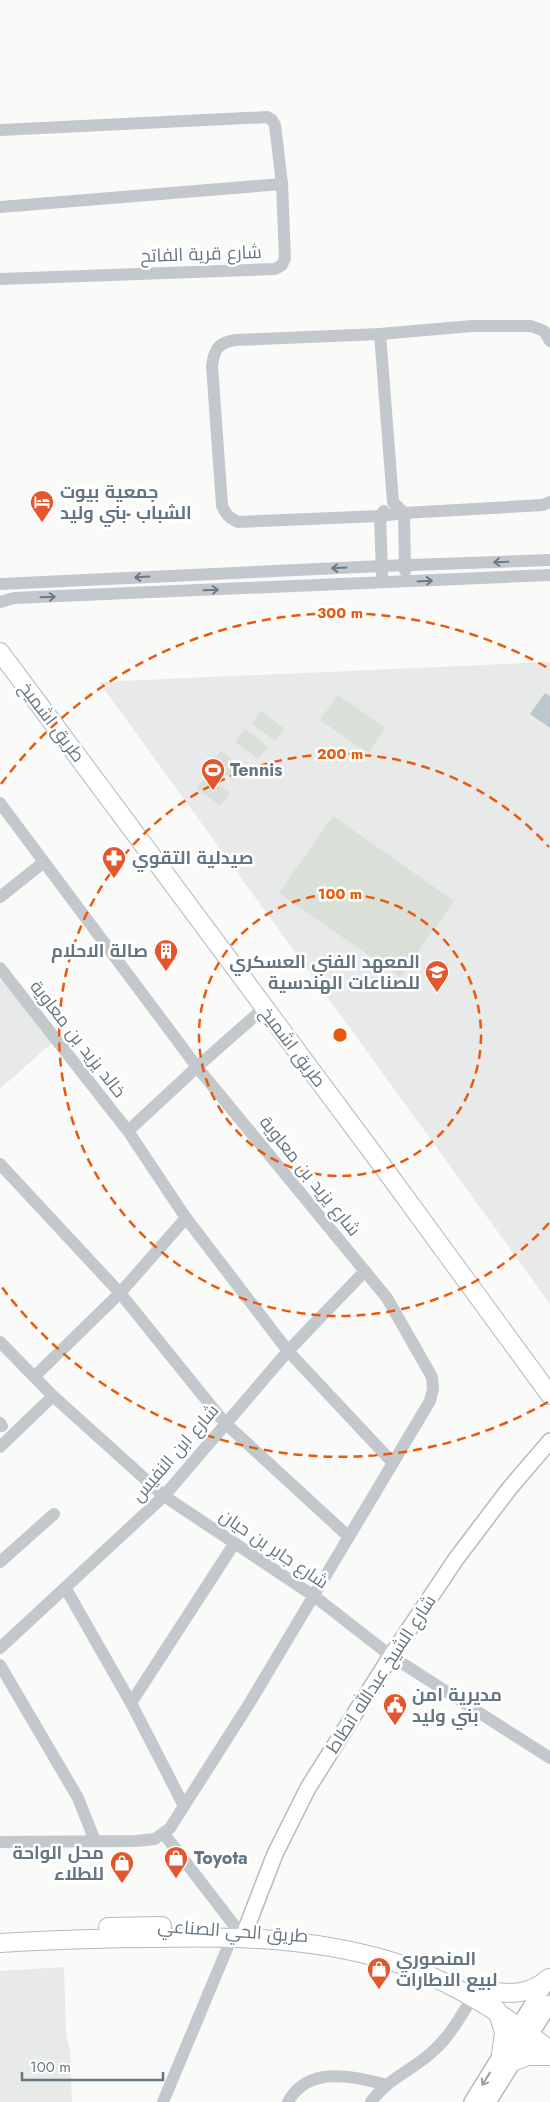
<svg xmlns="http://www.w3.org/2000/svg" width="550" height="2102" viewBox="0 0 550 2102" font-family="Jost,Cairo,sans-serif">
<style>
.built{fill:#e8e9e9}
.green{fill:#dadfd7}
.water{fill:#bbc7cb}
.lines{fill:none;stroke-linecap:round;stroke-linejoin:round}
.major-casing{stroke:#b5babe;stroke-width:18}
.highway-casing{stroke:#b4b9bd;stroke-width:20}
.minor{stroke:#c3c8cc;stroke-width:12}
.major{stroke:#fff;stroke-width:15}
.highway{stroke:#fff;stroke-width:18}
.oneway{stroke:#6a7a87}
.oneway2{stroke:#939fa8}
.ring{fill:none;stroke:#e8590c;stroke-width:2.5;stroke-dasharray:9 6}
.labels{text-anchor:middle;stroke-width:5;stroke-linejoin:round;paint-order:stroke}
.street-label{font-size:18px;fill:#657683;stroke:#fff}
.poi-label{font-size:18px;font-weight:bold;fill:#657683;stroke:#fff;text-anchor:start}
.centre{fill:#e8590c;stroke:#fff;stroke-width:2.5}
.ring-label{font-size:15px;text-anchor:middle;font-weight:bold;fill:#e8590c;stroke:#fff;stroke-width:5;stroke-linejoin:round;paint-order:stroke}
</style>
<rect width="100%" height="100%" fill="#fafaf8"/>
<g class="built">
<polygon points="550,662 550,1304 99,682"/>
<polygon points="0,979 54,1041 0,1089"/>
<polygon points="64,1967 66,2030 70,2052 72,2102 0,2102 0,1971"/>
</g>
<g class="green">
<polygon points="338,695 385,728 368,753 320,720"/>
<polygon points="261,711 285,729 275,741 252,724"/>
<polygon points="245,729 268,747 258,759 235,742"/>
<polygon points="221,751 244,769 234,781 211,763"/>
<polygon points="206,775 230,793 220,806 197,788"/>
<polygon points="333,816 454,901 400,977 279,893"/>
</g>
<polygon class="water" points="545,693 550,696 550,728 530,714"/>
<g class="lines">
<g class="major-casing">
<g id="major">
<polyline points="246,1929 275,1854 308,1788 391,1656 456,1559 509,1489 550,1441"/>
<polyline points="472,2102 549,1978"/>
<polyline points="488,2102 550,2003"/>
</g>
</g>
<g class="highway-casing">
<g id="highway">
<polyline points="0,652 378,1160 550,1395"/>
<polyline points="108,1927 162,1926"/>
<path d="M 0,1943 C 52,1940 104,1938 155,1938 C 239,1936 322,1938 403,1965 C 457,1984 505,2015 550,2050"/>
<path d="M 484,1991 C 509,1994 529,1996 549,1978"/>
<polyline points="497,2010 504,2032 501,2055"/>
<polyline points="512,2062 528,2056 550,2056"/>
</g>
</g>
<g class="minor">
<polyline points="0,130 267,117 272,120 275,125 282,184 285,258 282,265 275,269 0,279"/>
<polyline points="0,207 282,184"/>
<polyline points="380,334 393,502 404,513 405,571"/>
<path d="M 550,341 L 544,331 L 531,326 L 472,326 L 380,334 L 236,340 C 219,342 214,349 212,366 L 222,505 C 225,514 229,518 238,522 L 380,516 L 404,513 L 543,505 L 550,502"/>
<polyline points="382,574 380,516 384,511"/>
<polyline points="0,584 382,566 550,560"/>
<polyline points="0,602 14,598 550,575"/>
<polyline points="0,803 197,1067 387,1298 432,1377 433,1389 430,1401 249,1704 170,1828 155,1839 136,1841 0,1842"/>
<polyline points="0,897 44,862"/>
<polyline points="0,968 128,1131 186,1218 288,1351 393,1463"/>
<polyline points="128,1131 197,1067 264,1008"/>
<polyline points="0,1164 120,1293 225,1423 349,1537"/>
<polyline points="0,1342 53,1396 164,1496 314,1596 391,1656 550,1758"/>
<polyline points="34,1377 120,1293 186,1218"/>
<polyline points="0,1423 2,1426"/>
<polyline points="0,1447 53,1396"/>
<polyline points="0,1562 54,1514"/>
<polyline points="66,1589 131,1703 184,1806"/>
<polyline points="0,1648 164,1496 288,1351 365,1271"/>
<polyline points="0,1665 78,1798 95,1841"/>
<polyline points="131,1703 234,1544"/>
<polyline points="164,1834 237,1929"/>
<polyline points="163,2102 232,1937"/>
<path d="M 288,2102 C 308,2065 352,2076 387,2085"/>
<path d="M 371,2102 C 386,2080 412,2070 431,2053 C 449,2038 460,2017 473,1997"/>
</g>
<use href="#major" class="major"/>
<use href="#highway" class="highway"/>
</g>
<defs><path id="oneway-shaft" d="M-6 0H5M1.5-3L5.5 0L1.5 3" fill="none" stroke-width="1.6" stroke-linecap="round" stroke-linejoin="round" transform="scale(1.25)"/></defs>
<g class="oneway">
<use href="#oneway-shaft" transform="translate(501 562) rotate(178)"/>
<use href="#oneway-shaft" transform="translate(339 568) rotate(177)"/>
<use href="#oneway-shaft" transform="translate(142 577) rotate(177)"/>
<use href="#oneway-shaft" transform="translate(425 581) rotate(-3)"/>
<use href="#oneway-shaft" transform="translate(211 590) rotate(-2)"/>
<use href="#oneway-shaft" transform="translate(48 597) rotate(-2)"/>
</g>
<use class="oneway2" href="#oneway-shaft" transform="translate(486 2079) rotate(122)"/>
<g class="ring">
<circle cx="340" cy="1035" r="141"/>
<path d="M549 1223A281 281 0 1 1 549 847"/>
<path d="M548 1402A422 422 0 0 1 1 1286M1 784A422 422 0 0 1 548 668"/>
</g>
<defs>
<g id="hotel-pin" transform="scale(1.25)"><path d="M0 17L-7.5 6A9.5 9.5 0 1 1 7.5 6Z" fill="#e4572e" stroke="#fff"/><path d="M-6-4.5h1.5V1H6V5H4.5V3h-9V5H-6ZM-4 0a1.8 1.8 0 1 1 3.6 0ZM.5 0V-2.5h3Q6-2.5 6 0Z" fill="#fff"/></g>
<g id="stadium-pin" transform="scale(1.25)"><path d="M0 17L-7.5 6A9.5 9.5 0 1 1 7.5 6Z" fill="#e4572e" stroke="#fff"/><path d="M0-5a6.5 5 0 1 0 0 10a6.5 5 0 1 0 0-10ZM-3.5-1.8h7v3.6h-7Z" fill="#fff"/></g>
<g id="pharmacy-pin" transform="scale(1.25)"><path d="M0 17L-7.5 6A9.5 9.5 0 1 1 7.5 6Z" fill="#e4572e" stroke="#fff"/><path d="M-2-6h4v4h4v4h-4v4h-4v-4h-4v-4h4Z" fill="#fff"/></g>
<g id="building-pin" transform="scale(1.25)"><path d="M0 17L-7.5 6A9.5 9.5 0 1 1 7.5 6Z" fill="#e4572e" stroke="#fff"/><path d="M-4-6H4V6H1V3H-1V6H-4ZM-2.5-4.3h1.7v1.8h-1.7ZM.8-4.3h1.7v1.8H.8ZM-2.5-1h1.7V.8h-1.7ZM.8-1h1.7V.8H.8Z" fill="#fff"/></g>
<g id="university-pin" transform="scale(1.25)"><path d="M0 17L-7.5 6A9.5 9.5 0 1 1 7.5 6Z" fill="#e4572e" stroke="#fff"/><path d="M0-5L7-2L0 1L-7-2ZM-4 1L0 2.5L4 1V4Q0 6-4 4Z" fill="#fff"/></g>
<g id="civic-pin" transform="scale(1.25)"><path d="M0 17L-7.5 6A9.5 9.5 0 1 1 7.5 6Z" fill="#e4572e" stroke="#fff"/><path d="M-.6-6.5H3V-4.5H.6V-3L4-1V1h2V6H-6V1h2V-1L-.6-3ZM-1.2 2.5V6h2.4V2.5Z" fill="#fff"/></g>
<g id="shop-pin" transform="scale(1.25)"><path d="M0 17L-7.5 6A9.5 9.5 0 1 1 7.5 6Z" fill="#e4572e" stroke="#fff"/><path d="M-5-2.5h2.3a2.7 3.5 0 0 1 5.4 0H5L5.5 6h-11ZM-1.5-2.5h3a1.5 2.3 0 0 0-3 0Z" fill="#fff"/></g>
</defs>
<g fill-rule="evenodd">
<use href="#hotel-pin" x="42" y="502"/>
<use href="#stadium-pin" x="213" y="770"/>
<use href="#pharmacy-pin" x="114" y="858"/>
<use href="#building-pin" x="166" y="951"/>
<use href="#university-pin" x="437" y="972"/>
<use href="#civic-pin" x="395" y="1705"/>
<use href="#shop-pin" x="176" y="1858"/>
<use href="#shop-pin" x="122" y="1863"/>
<use href="#shop-pin" x="379" y="1969"/>
</g>
<g class="labels">
<g class="street-label">
<text transform="translate(201 254) rotate(-2)" y="6">شارع قرية الفاتح</text>
<text transform="translate(52 722) rotate(53)" y="6">طريق اشميخ</text>
<text transform="translate(78 1039) rotate(52)" y="6">خالد يزيد بن معاوية</text>
<text transform="translate(293 1047) rotate(53)" y="6">طريق اشميخ</text>
<text transform="translate(310 1176) rotate(51)" y="6">شارع يزيد بن معاوية</text>
<text transform="translate(175 1453) rotate(-49)" y="6">شارع ابن النفيس</text>
<text transform="translate(274 1549) rotate(34)" y="6">شارع جابر بن حيان</text>
<text transform="translate(381 1674) rotate(-57)" y="6">شارع الشيخ عبدالله انطاط</text>
<text transform="translate(233 1931) rotate(4)" y="6">طريق الحي الصناعي</text>
</g>
<g class="poi-label">
<text x="60" y="498">جمعية بيوت<tspan x="60" dy="21">الشباب -بني وليد</tspan></text>
<text x="230" y="776">Tennis</text>
<text x="132" y="864">صيدلية التقوي</text>
<text x="148" y="957" text-anchor="end">صالة الاحلام</text>
<text x="420" y="968" text-anchor="end">المعهد الفني العسكري<tspan x="420" dy="21">للصناعات الهندسية</tspan></text>
<text x="412" y="1701">مديرية امن<tspan x="412" dy="21">بني وليد</tspan></text>
<text x="104" y="1859" text-anchor="end">محل الواحة<tspan x="104" dy="21">للطلاء</tspan></text>
<text x="194" y="1864">Toyota</text>
<text x="396" y="1965">المنصوري<tspan x="396" dy="21">لبيع الاطارات</tspan></text>
</g>
</g>
<circle cx="340" cy="1035" r="8" class="centre"/>
<g class="ring-label">
<text x="340" y="618">300 m</text>
<text x="340" y="759">200 m</text>
<text x="340" y="899">100 m</text>
</g>
<path d="M22 2072v8h141v-8" fill="none" stroke="#657683" stroke-width="2.5"/>
<text x="30" y="2072" font-size="15" fill="#657683" stroke="#ffffff" stroke-width="4" paint-order="stroke">100 m</text>
</svg>
